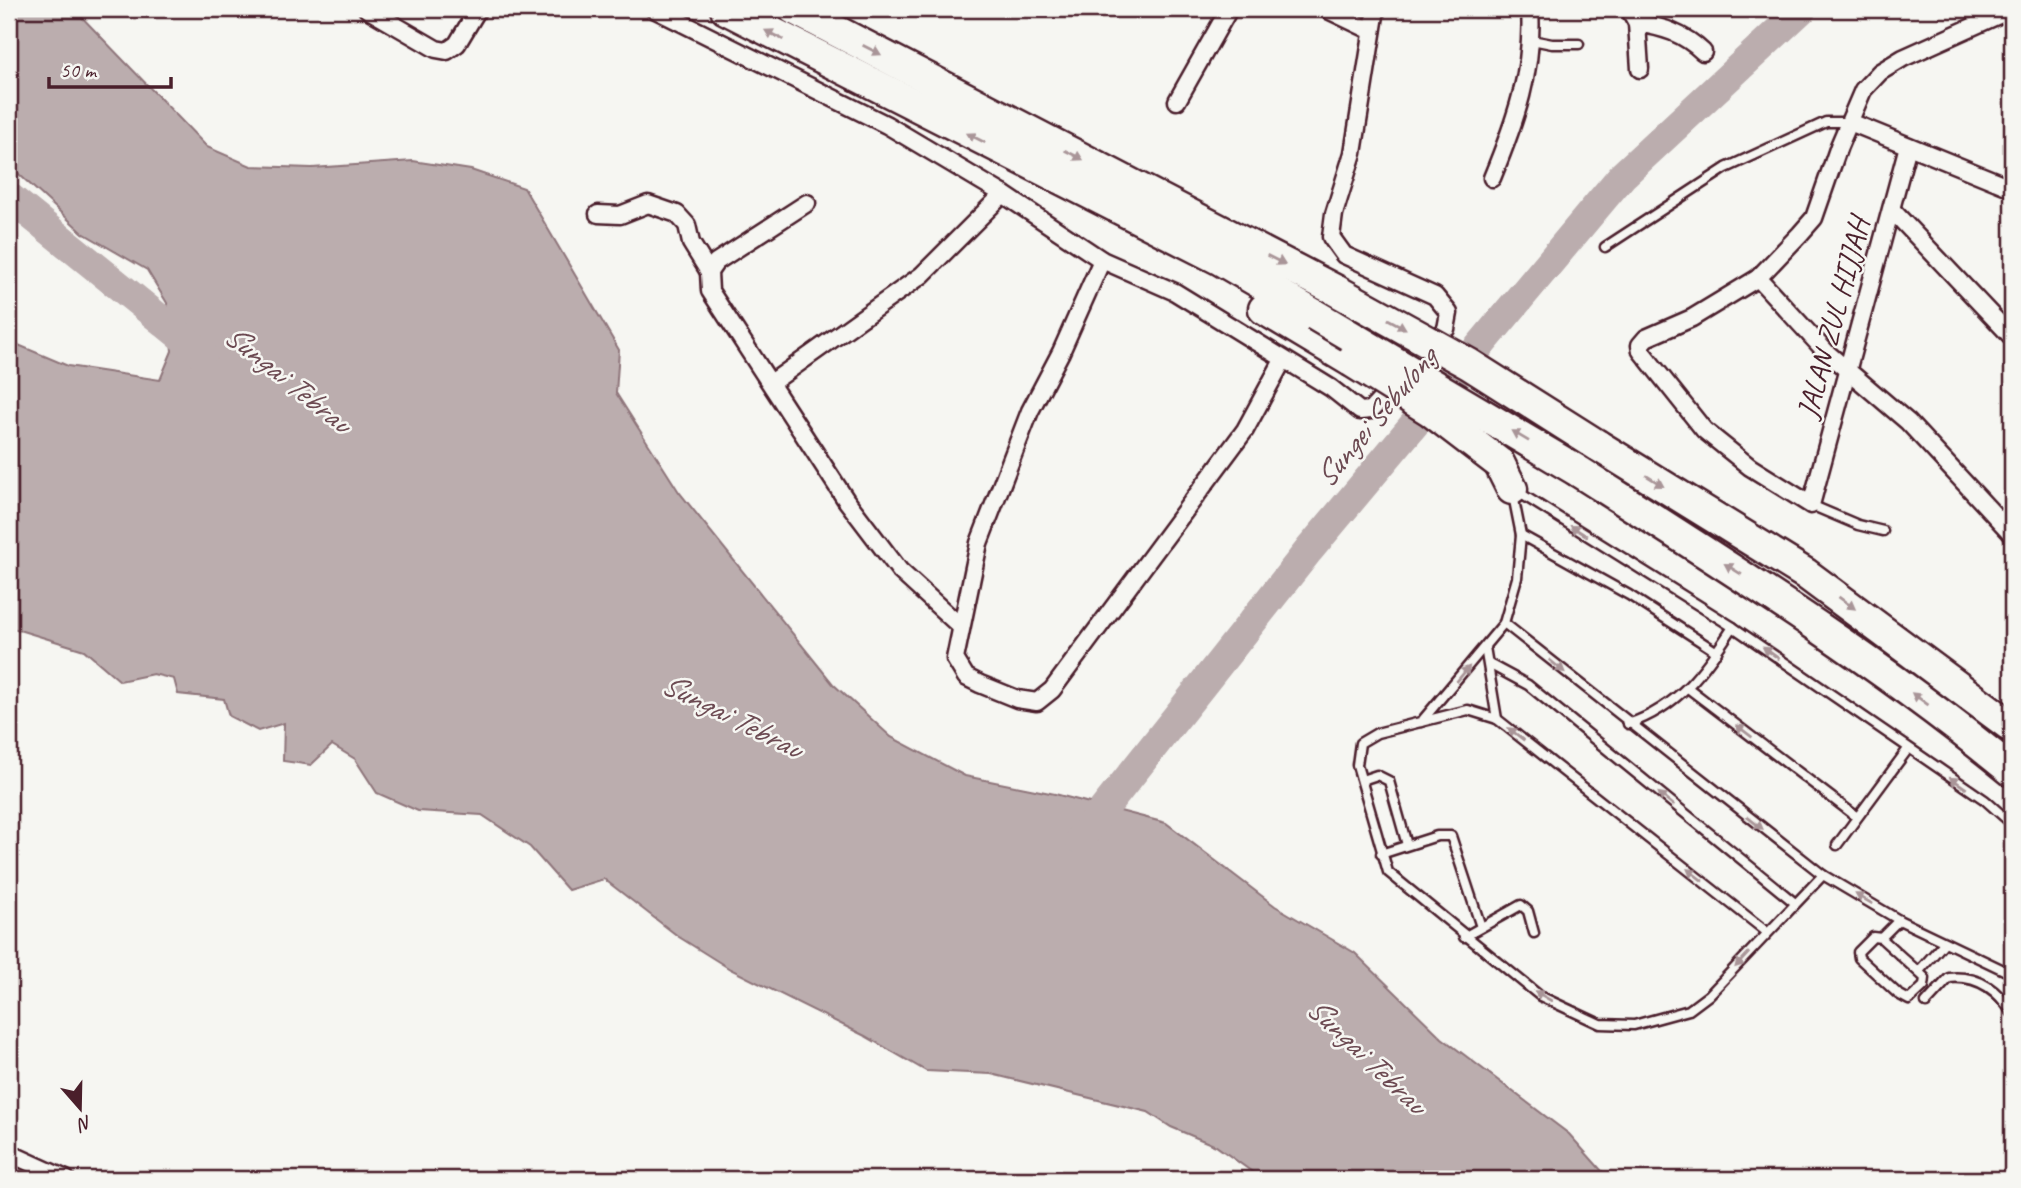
<svg xmlns="http://www.w3.org/2000/svg" width="2021" height="1188" viewBox="0 0 2021 1188" font-family="Caveat,sans-serif">
<style>
.water{fill:#bbadae;stroke:#8e747a;stroke-width:2}
.lines{fill:none;stroke-linecap:round;stroke-linejoin:round}
.river{stroke:#bbadae;stroke-width:30}
.lane-casing{stroke:#4a1f2b;stroke-width:13}
.street-casing{stroke:#4a1f2b;stroke-width:21}
.highway-casing{stroke:#4a1f2b;stroke-width:35}
.lane{stroke:#f6f6f2;stroke-width:8}
.street{stroke:#f6f6f2;stroke-width:16}
.highway{stroke:#f6f6f2;stroke-width:30}
.highway-bridge-casing{stroke:#4a1f2b;stroke-width:35;stroke-linecap:butt}
.highway-bridge{stroke:#f6f6f2;stroke-width:30}
.oneway{fill:#a99598}
.labels{text-anchor:middle;stroke-width:5;stroke-linejoin:round;paint-order:stroke}
.street-label{font-size:30px;fill:#4a1f2b;stroke:#f6f6f2}
.water-label{font-size:32px;font-style:italic;fill:#6c4a52;stroke:#f6f6f2}
</style>
<rect width="100%" height="100%" fill="#f6f6f2"/>
<filter id="ink" filterUnits="userSpaceOnUse"><feTurbulence type="fractalNoise" baseFrequency=".0143" numOctaves="2"/><feDisplacementMap in="SourceGraphic" scale="14" xChannelSelector="R" yChannelSelector="G"/><feConvolveMatrix kernelMatrix="1 2 1 2 8 2 1 2 1" color-interpolation-filters="sRGB"/></filter>
<g filter="url(#ink)">
<polygon class="water" points="9,9 74,9 207,147 251,166 312,168 413,161 471,170 524,188 619,350 616,393 679,492 833,684 891,737 965,776 1055,794 1166,823 1275,906 1355,953 1442,1038 1569,1134 1609,1179 1262,1179 1216,1146 1171,1127 1148,1112 991,1074 926,1071 865,1036 730,969 679,937 604,879 568,890 530,847 482,815 418,811 377,793 355,759 332,745 311,765 283,761 284,723 258,731 229,716 224,699 178,694 174,679 153,674 120,681 84,650 9,627 9,341 68,366 160,380 172,351 167,303 147,270 83,233 9,165"/>
<g class="lines">
<g class="river">
<polyline points="9,197 202,353"/>
<polyline points="1080,839 1309,550 1622,176 1802,9"/>
</g>
<g class="lane-casing">
<g id="lane">
<polyline points="1532,40 1552,44 1579,44"/>
<polyline points="1605,247 1726,168 1826,122 1848,122"/>
<polyline points="1518,492 1733,627 1985,800 2012,824"/>
<polyline points="1811,505 1858,525 1883,531"/>
<polyline points="1521,535 1629,595 1717,652"/>
<polyline points="1504,623 1823,875 1899,920 2012,974"/>
<polyline points="1485,647 1497,719"/>
<polyline points="1489,664 1528,685 1795,903"/>
<polyline points="1688,688 1857,817"/>
<polyline points="1421,722 1504,623 1517,578 1521,535 1513,495"/>
<path d="M 1628,724 C 1679,707 1705,670 1733,627"/>
<polyline points="1362,780 1377,775 1389,781 1407,845"/>
<polyline points="1837,845 1908,749"/>
<polyline points="1381,854 1437,836 1451,836 1481,927"/>
<polyline points="1768,933 1497,719 1468,710 1377,733 1360,743 1357,765 1388,872 1540,996 1600,1024 1634,1025 1689,1010 1709,995 1823,875"/>
<polyline points="1464,937 1521,905 1528,911 1534,933"/>
<polygon points="1873,937 1881,938 1925,978 1924,986 1909,1000 1898,994 1859,958 1858,952"/>
<polyline points="1881,938 1899,920"/>
<polyline points="1919,971 1944,943"/>
<path d="M 1926,1003 L 1949,978 C 1978,975 1998,990 2012,1013"/>
</g>
</g>
<g class="street-casing">
<g id="street">
<polyline points="367,9 436,49 447,51 457,44 478,9"/>
<polyline points="654,9 887,125 1003,194 1102,260 1175,292 1331,388 1360,411 1371,410 1446,329 1449,313 1435,296 1344,255 1331,237 1334,214 1353,153 1376,9"/>
<polyline points="1326,9 1372,31"/>
<polyline points="1629,9 1637,23 1640,69"/>
<path d="M 1637,23 C 1663,27 1683,33 1703,52"/>
<polyline points="1177,101 1229,9"/>
<polyline points="1850,122 2012,188"/>
<polyline points="1908,146 1811,505 1750,467 1704,430 1641,351 1640,345 1646,338 1692,318 1758,278 1800,234 1814,218 1839,146 1863,90 1880,72 1903,58 2012,9"/>
<path d="M 1492,178 C 1515,122 1534,70 1530,9"/>
<polyline points="807,203 716,262 709,272 710,291 846,500 900,571 960,626"/>
<polyline points="1892,210 2012,337"/>
<polyline points="598,214 620,215 648,204 677,214 687,225 691,243 709,272"/>
<polyline points="1102,260 1061,352 1030,411 979,543 955,659 966,677 980,684 1017,699 1037,702 1052,690 1245,430 1283,360"/>
<polyline points="1758,278 1826,352 1908,422 2012,534"/>
<polyline points="771,383 922,275 1003,194"/>
<polyline points="9,1153 66,1179"/>
</g>
</g>
<g class="highway-casing">
<g id="highway">
<polyline points="726,9 1219,259 1315,315"/>
<polyline points="794,9 1337,291"/>
<polyline points="1264,309 1351,361"/>
<polyline points="1597,445 1806,574 2012,727"/>
<polyline points="1499,463 1512,489"/>
<path d="M 1578,471 C 1727,566 1876,659 2012,771"/>
</g>
</g>
<use href="#lane" class="lane"/>
<use href="#street" class="street"/>
<use href="#highway" class="highway"/>
<g class="highway-bridge-casing">
<g id="highway-bridge">
<polyline points="1337,291 1469,364 1597,445"/>
<polyline points="1315,315 1578,471"/>
<polyline points="1351,361 1431,411 1499,463"/>
</g>
</g>
<use href="#highway-bridge" class="highway-bridge"/>
</g>
<defs><path id="oneway-solid" d="M-6-.8H1V-3.2L6.5 0L1 3.2V.8H-6Z" transform="scale(1.75)"/></defs>
<g class="oneway">
<use href="#oneway-solid" transform="translate(774 35) rotate(-153)"/>
<use href="#oneway-solid" transform="translate(872 50) rotate(27)"/>
<use href="#oneway-solid" transform="translate(976 138) rotate(-153)"/>
<use href="#oneway-solid" transform="translate(1074 155) rotate(27)"/>
<use href="#oneway-solid" transform="translate(1276 260) rotate(27)"/>
<use href="#oneway-solid" transform="translate(1397 324) rotate(29)"/>
<use href="#oneway-solid" transform="translate(1520 436) rotate(-149)"/>
<use href="#oneway-solid" transform="translate(1655 481) rotate(32)"/>
<use href="#oneway-solid" transform="translate(1579 531) rotate(-148)"/>
<use href="#oneway-solid" transform="translate(1733 569) rotate(-148)"/>
<use href="#oneway-solid" transform="translate(1847 603) rotate(36)"/>
<use href="#oneway-solid" transform="translate(1771 653) rotate(-145)"/>
<use href="#oneway-solid" transform="translate(1557 666) rotate(39)"/>
<use href="#oneway-solid" transform="translate(1463 674) rotate(-50)"/>
<use href="#oneway-solid" transform="translate(1920 699) rotate(-144)"/>
<use href="#oneway-solid" transform="translate(1744 731) rotate(-143)"/>
<use href="#oneway-solid" transform="translate(1516 734) rotate(-142)"/>
<use href="#oneway-solid" transform="translate(1958 783) rotate(-146)"/>
<use href="#oneway-solid" transform="translate(1666 799) rotate(-141)"/>
<use href="#oneway-solid" transform="translate(1755 823) rotate(38)"/>
<use href="#oneway-solid" transform="translate(1695 875) rotate(-142)"/>
<use href="#oneway-solid" transform="translate(1864 899) rotate(-150)"/>
<use href="#oneway-solid" transform="translate(1742 960) rotate(133)"/>
<use href="#oneway-solid" transform="translate(1543 996) rotate(-150)"/>
</g>
</g>
<g class="labels">
<g class="street-label">
<text transform="translate(1833 318) rotate(-75)" y="10">JALAN ZUL HIJJAH</text>
</g>
<g class="water-label">
<text transform="translate(288 378) rotate(39)" y="11">Sungai Tebrau</text>
<text transform="translate(1375 417) rotate(-50)" y="11">Sungei Sebulong</text>
<text transform="translate(732 715) rotate(27)" y="11">Sungai Tebrau</text>
<text transform="translate(1367 1055) rotate(44)" y="11">Sungai Tebrau</text>
</g>
</g>
<rect width="2021" height="1188" fill="none" stroke="#f6f6f2" stroke-width="35"/>
<rect x="18" y="18" width="1986" height="1153" fill="none" stroke="#4a1f2b" stroke-width="2.5" filter="url(#ink)"/>
<g transform="translate(80 1108) rotate(160)" stroke="#f6f6f2" stroke-width="5" paint-order="stroke">
<path d="M0-5L12 26L0 18L-12 26Z" fill="#4a1f2b"/>
<text y="-10" font-size="19" font-weight="bold" text-anchor="middle" fill="#4a1f2b">N</text>
</g>
<path d="M49 77v10h122v-10" fill="none" stroke="#4a1f2b" stroke-width="3.5"/>
<text x="60" y="77" font-size="21" fill="#4a1f2b" stroke="#f6f6f2" stroke-width="5" paint-order="stroke">50 m</text>
</svg>
